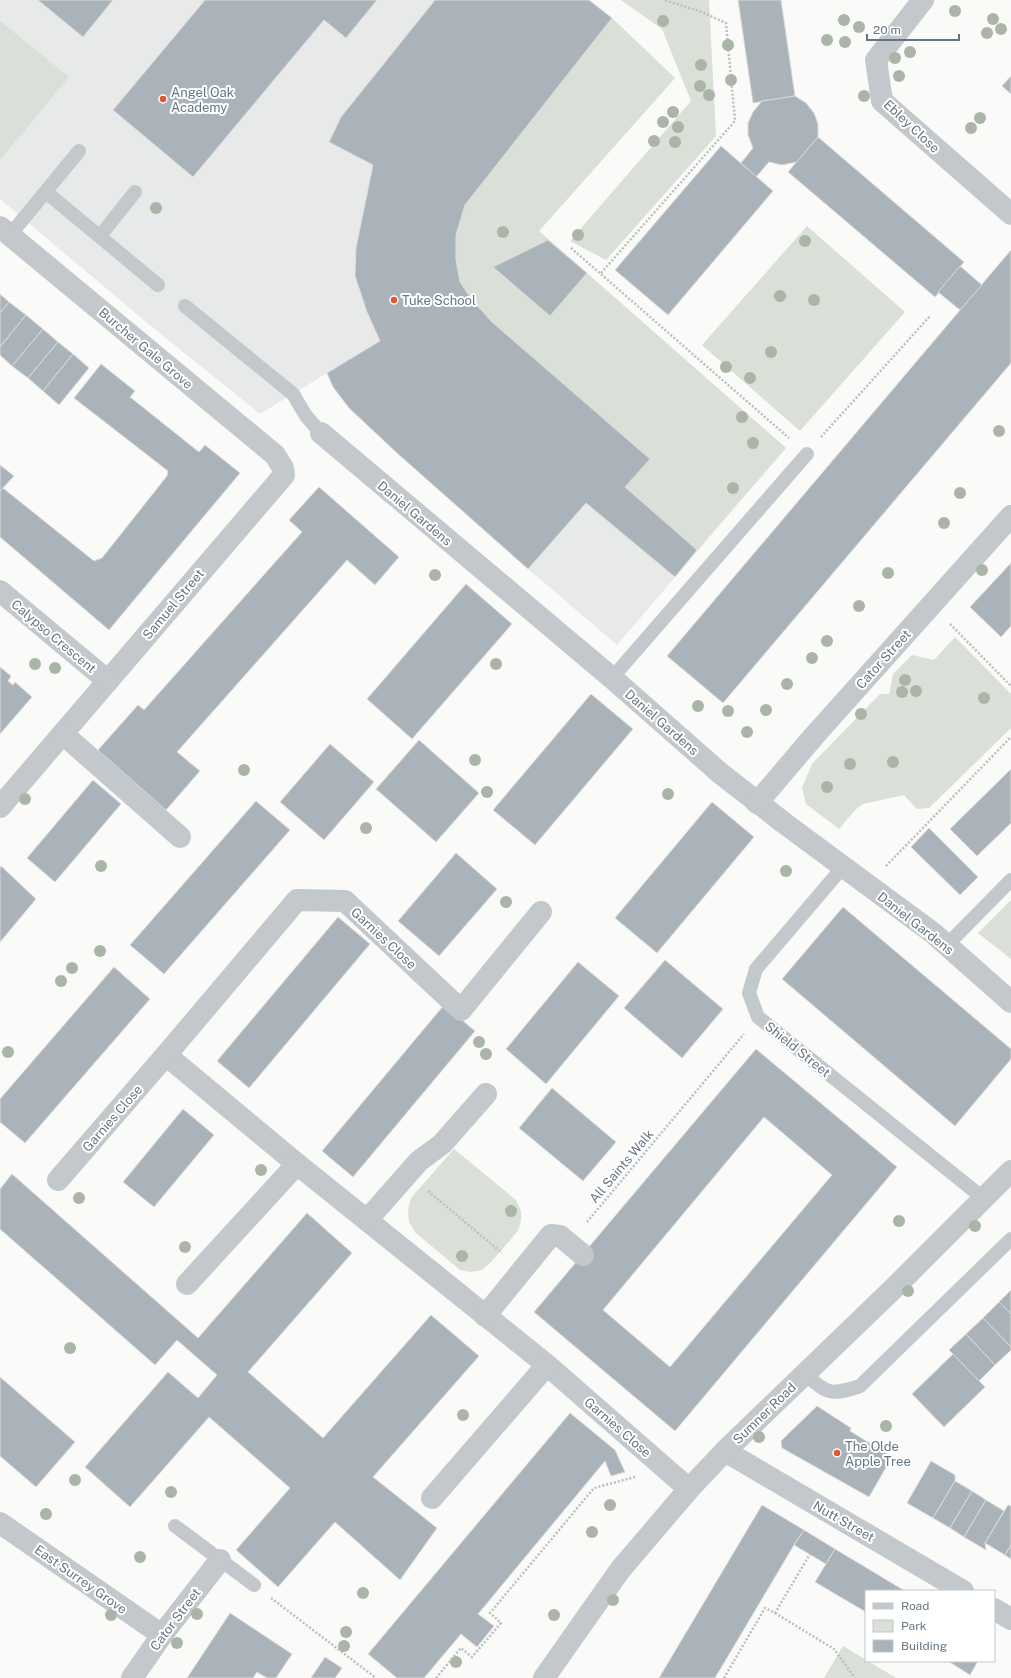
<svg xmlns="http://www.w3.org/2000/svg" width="1011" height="1678" viewBox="0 0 1011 1678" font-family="'Public Sans',sans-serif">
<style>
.built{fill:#e8e9e9}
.green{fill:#dadfd7}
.building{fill:#aab3b9;stroke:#dcdcda;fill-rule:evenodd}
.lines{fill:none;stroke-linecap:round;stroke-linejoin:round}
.path{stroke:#bbbfc2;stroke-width:2.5;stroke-dasharray:2 2;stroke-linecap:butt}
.lane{stroke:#c3c8cc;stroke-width:14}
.street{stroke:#c3c8cc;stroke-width:22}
.tree{fill:#aab4a7}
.poi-dot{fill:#e4572e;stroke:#fff;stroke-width:1.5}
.labels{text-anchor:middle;stroke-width:4;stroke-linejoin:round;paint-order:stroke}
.poi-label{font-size:13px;fill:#657683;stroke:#fff;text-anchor:start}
.street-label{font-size:13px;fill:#657683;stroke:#fff}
</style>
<rect width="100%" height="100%" fill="#fafaf8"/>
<polygon class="built" points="0,0 589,0 675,78 539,231 786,448 617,645 528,569 397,453 333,387 327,373 260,414 151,326 0,199"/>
<g class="green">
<polygon points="621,0 709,0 716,136 606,260 570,241 691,101 662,29"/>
<polygon points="612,18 675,78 539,231 786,448 697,550 625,487 650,459 492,322 472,300 460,282 456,260 456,235 465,205"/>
<polygon points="0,21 69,77 0,160"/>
<polygon points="807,226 905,312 800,431 702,345"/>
<polygon points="955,637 1011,694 1011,728 929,808 917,809 904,795 863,804 855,810 839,829 806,804 802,788 812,764 880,694 889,694 893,674 912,655 934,660"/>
<polygon points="1011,900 1011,959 978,933"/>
<polygon points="454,1149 516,1200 521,1211 521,1221 518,1231 491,1262 482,1270 471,1272 460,1270 416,1233 409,1222 408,1210 411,1198"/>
<polygon points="843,1646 896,1678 824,1678"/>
</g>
<g class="building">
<polygon points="38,0 113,0 83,37"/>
<polygon points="205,0 377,0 346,38 324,20 193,177 113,110"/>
<polygon points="435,0 589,0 612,18 465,205 456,235 456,260 460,282 472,300 492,322 650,459 625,487 697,550 675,577 586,503 528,569 397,453 349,408 333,387 327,373 380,341 367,312 355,276 356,248 373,165 329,142 341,117"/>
<polygon points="738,0 781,0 795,96 753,103"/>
<polygon points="1011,76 1011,94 1002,86"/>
<polygon points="795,96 806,103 814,113 818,124 818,137 797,162 782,165 769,162 756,177 741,163 753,148 748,135 748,123 753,112 762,101"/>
<polygon points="818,137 964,262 935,297 788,172"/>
<polygon points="721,146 773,191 668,315 615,270"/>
<polygon points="548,240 587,273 550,316 493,267"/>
<polygon points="1011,250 1011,363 723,703 667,656"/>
<polygon points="960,266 982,285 960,310 938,292"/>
<polygon points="0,294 9,302 0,313"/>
<polygon points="9,302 26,315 0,347 0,313"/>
<polygon points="26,315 43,329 12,366 0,355 0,347"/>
<polygon points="43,329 58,342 28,378 12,366"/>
<polygon points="58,342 73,354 43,391 28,378"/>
<polygon points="73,354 89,368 59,405 43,391"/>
<polygon points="101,364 135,391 130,397 199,452 205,445 240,473 109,630 0,537 0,491 3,488 94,561 102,558 167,476 168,471 74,398"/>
<polygon points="0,465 14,476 0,491"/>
<polygon points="319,487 399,557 375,585 347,560 177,752 200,771 166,810 98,750 138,705 144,710 302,532 289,520"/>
<polygon points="1011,563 1011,626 1001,637 970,607"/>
<polygon points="466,584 512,624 412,739 367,699"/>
<polygon points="0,667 11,676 8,681 13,685 15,682 32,697 0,734"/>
<polygon points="591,694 633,729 535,845 493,810"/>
<polygon points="419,740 479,793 436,842 376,789"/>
<polygon points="330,744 374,782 324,840 280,802"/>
<polygon points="1011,769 1011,823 977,856 950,829"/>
<polygon points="93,780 121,804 55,882 27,858"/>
<polygon points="256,801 290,830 164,974 130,945"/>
<polygon points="712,802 754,837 657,953 615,918"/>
<polygon points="929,828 978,877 960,895 911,847"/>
<polygon points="456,853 497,889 439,956 398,921"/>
<polygon points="1,866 36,899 0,942 0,868"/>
<polygon points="843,907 1011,1049 1011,1059 955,1126 782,979"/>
<polygon points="338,917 370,944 249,1088 217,1061"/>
<polygon points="665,960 723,1009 682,1058 624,1008"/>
<polygon points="578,962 619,996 546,1084 506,1049"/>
<polygon points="114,967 150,999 25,1143 0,1122 0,1099"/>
<polygon points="444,1005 475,1031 353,1177 322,1151"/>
<path d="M 756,1049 L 897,1167 L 675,1431 L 534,1312 ZM 764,1117 L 832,1175 L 670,1367 L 603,1310 Z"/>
<polygon points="552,1088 616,1142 583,1181 519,1128"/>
<polygon points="183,1109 214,1135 154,1207 123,1182"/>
<polygon points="12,1174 198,1338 307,1213 352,1253 248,1372 323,1438 431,1315 479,1356 373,1477 437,1528 400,1580 335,1522 278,1587 236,1550 290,1488 209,1417 130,1507 85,1467 168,1372 198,1398 217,1375 177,1340 155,1365 0,1229 0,1189"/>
<polygon points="1011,1290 1011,1314 999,1302"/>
<polygon points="999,1302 1011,1314 1011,1347 983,1318"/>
<polygon points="983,1318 1011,1347 1011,1350 995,1365 966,1334"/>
<polygon points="966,1334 995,1365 979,1381 949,1350"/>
<polygon points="953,1354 985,1387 944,1427 912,1394"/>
<polygon points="0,1377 75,1442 36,1487 0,1456"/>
<polygon points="817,1406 851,1428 850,1431 892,1457 869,1497 782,1448 781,1441"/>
<polygon points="570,1413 615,1450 625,1472 611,1476 605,1461 478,1614 494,1626 477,1647 461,1634 424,1678 397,1678 368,1654"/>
<polygon points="931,1461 955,1475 955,1481 933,1518 907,1503"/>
<polygon points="955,1481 972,1491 950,1528 933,1518"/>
<polygon points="972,1491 986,1500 964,1537 950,1528"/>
<polygon points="986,1500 1004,1511 985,1543 986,1550 964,1537"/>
<polygon points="762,1505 804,1530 794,1545 715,1678 659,1678"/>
<polygon points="1008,1505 1011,1506 1011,1545 1005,1555 985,1543"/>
<polygon points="804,1530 835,1549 826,1564 794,1545"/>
<polygon points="1011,1545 1011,1559 1005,1555"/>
<polygon points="835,1549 905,1591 866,1591 866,1612 815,1582"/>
<polygon points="230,1613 292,1654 276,1678 267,1678 257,1672 253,1678 187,1678"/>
<polygon points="325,1657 342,1668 335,1678 311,1678"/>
<polygon points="948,1661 978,1661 970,1675"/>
</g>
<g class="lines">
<g class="path">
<polyline points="571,248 789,438"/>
<polyline points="601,273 735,121 726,23 702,12 664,0"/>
<polyline points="821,437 930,316"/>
<polyline points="950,624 1011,686"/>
<polyline points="886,866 1011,737"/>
<polyline points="428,1191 502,1253"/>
<polyline points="587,1222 744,1034"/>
<polyline points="271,1598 376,1678"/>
<polyline points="775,1613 834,1649 855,1678"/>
<polyline points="436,1678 461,1648 472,1657 501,1623 490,1613 594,1488 635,1477"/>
<polyline points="724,1678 765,1608 775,1613 810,1554"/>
</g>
<g class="lane">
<polyline points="46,192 158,285"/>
<polyline points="10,235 79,151"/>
<polyline points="100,236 135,192"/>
<polyline points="185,306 293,394 306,416 321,433"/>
<polyline points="612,678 807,454"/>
<polyline points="843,867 756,969 749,993 758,1017 983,1198"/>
<polyline points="947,945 1011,880"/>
<path d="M 805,1374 C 828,1394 830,1396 860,1386 L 1011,1239"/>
<polyline points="175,1526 254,1585"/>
</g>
<g class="street">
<polyline points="923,0 876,60 882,101 1011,214"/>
<polyline points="0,227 275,455 283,468 284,475 0,807"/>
<polyline points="321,433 612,678 720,773 784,823 933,933 1011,1002"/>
<polyline points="0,591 108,681"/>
<polyline points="63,734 180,837"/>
<polyline points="757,803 814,736 1011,516"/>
<polyline points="166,1055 297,1164 547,1365 689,1489"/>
<polyline points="58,1180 166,1055 297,900 345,901 461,1010 541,912"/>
<polyline points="367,1220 419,1161 442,1144 486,1094"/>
<polyline points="187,1284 297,1164"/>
<polyline points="485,1316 551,1235 560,1236 583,1255"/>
<polyline points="725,1451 963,1591"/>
<polyline points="432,1498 547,1365"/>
<polyline points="0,1523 162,1635"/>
<polyline points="994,1609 1011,1619"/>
<polyline points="132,1678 162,1635 220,1560"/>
<polyline points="544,1678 620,1570 689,1489 725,1451 892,1290 1011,1171"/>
</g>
</g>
<g class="tree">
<circle cx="955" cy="11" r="6"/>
<circle cx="993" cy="19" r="6"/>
<circle cx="844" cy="20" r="6"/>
<circle cx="663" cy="21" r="6"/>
<circle cx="859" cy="27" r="6"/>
<circle cx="1001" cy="29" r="6"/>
<circle cx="987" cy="33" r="6"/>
<circle cx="827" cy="40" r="6"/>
<circle cx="845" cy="42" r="6"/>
<circle cx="728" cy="45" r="6"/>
<circle cx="910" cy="52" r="6"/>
<circle cx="895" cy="58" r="6"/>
<circle cx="701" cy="65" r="6"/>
<circle cx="899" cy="76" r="6"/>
<circle cx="731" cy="80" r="6"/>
<circle cx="700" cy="86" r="6"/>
<circle cx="709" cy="95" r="6"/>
<circle cx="864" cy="96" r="6"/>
<circle cx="673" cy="112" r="6"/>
<circle cx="980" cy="118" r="6"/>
<circle cx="663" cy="122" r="6"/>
<circle cx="678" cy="127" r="6"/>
<circle cx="971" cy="128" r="6"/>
<circle cx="654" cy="141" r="6"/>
<circle cx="675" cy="142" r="6"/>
<circle cx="156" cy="208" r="6"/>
<circle cx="503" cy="232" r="6"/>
<circle cx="578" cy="235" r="6"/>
<circle cx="805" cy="241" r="6"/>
<circle cx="780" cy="296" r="6"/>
<circle cx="814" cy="300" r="6"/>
<circle cx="771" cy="352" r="6"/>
<circle cx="726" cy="367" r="6"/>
<circle cx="750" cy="378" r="6"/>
<circle cx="742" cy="417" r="6"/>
<circle cx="999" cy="431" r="6"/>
<circle cx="753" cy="443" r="6"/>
<circle cx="733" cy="488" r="6"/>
<circle cx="960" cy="493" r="6"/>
<circle cx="944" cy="523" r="6"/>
<circle cx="982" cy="570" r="6"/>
<circle cx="888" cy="573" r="6"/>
<circle cx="435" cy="575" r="6"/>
<circle cx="859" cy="606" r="6"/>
<circle cx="827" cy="641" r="6"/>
<circle cx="812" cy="658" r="6"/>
<circle cx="35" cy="664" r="6"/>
<circle cx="496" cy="664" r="6"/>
<circle cx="55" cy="668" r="6"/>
<circle cx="905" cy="680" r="6"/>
<circle cx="787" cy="684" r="6"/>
<circle cx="916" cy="691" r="6"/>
<circle cx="902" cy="692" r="6"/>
<circle cx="984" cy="698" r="6"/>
<circle cx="698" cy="706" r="6"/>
<circle cx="766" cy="710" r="6"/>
<circle cx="728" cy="711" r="6"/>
<circle cx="861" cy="714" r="6"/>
<circle cx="747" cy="732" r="6"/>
<circle cx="475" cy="760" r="6"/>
<circle cx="893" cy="762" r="6"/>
<circle cx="850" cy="764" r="6"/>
<circle cx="244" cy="770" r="6"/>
<circle cx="827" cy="787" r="6"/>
<circle cx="487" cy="792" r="6"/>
<circle cx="668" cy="794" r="6"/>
<circle cx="25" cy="799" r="6"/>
<circle cx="366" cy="828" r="6"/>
<circle cx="101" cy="866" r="6"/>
<circle cx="786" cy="871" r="6"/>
<circle cx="506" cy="902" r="6"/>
<circle cx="100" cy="951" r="6"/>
<circle cx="72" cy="968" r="6"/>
<circle cx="61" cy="981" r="6"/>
<circle cx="479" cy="1042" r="6"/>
<circle cx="8" cy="1052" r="6"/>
<circle cx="486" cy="1054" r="6"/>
<circle cx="261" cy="1170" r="6"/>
<circle cx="79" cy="1198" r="6"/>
<circle cx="511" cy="1211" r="6"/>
<circle cx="899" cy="1221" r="6"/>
<circle cx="975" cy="1226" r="6"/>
<circle cx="185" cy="1247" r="6"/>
<circle cx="462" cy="1256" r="6"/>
<circle cx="908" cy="1291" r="6"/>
<circle cx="70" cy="1348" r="6"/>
<circle cx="463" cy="1415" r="6"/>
<circle cx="886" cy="1426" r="6"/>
<circle cx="759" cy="1437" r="6"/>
<circle cx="75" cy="1480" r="6"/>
<circle cx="171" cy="1492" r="6"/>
<circle cx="610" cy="1505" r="6"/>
<circle cx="46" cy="1514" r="6"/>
<circle cx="592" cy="1532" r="6"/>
<circle cx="140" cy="1557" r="6"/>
<circle cx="363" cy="1593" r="6"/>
<circle cx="613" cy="1600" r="6"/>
<circle cx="197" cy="1614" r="6"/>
<circle cx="111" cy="1615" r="6"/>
<circle cx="554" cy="1615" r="6"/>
<circle cx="346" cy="1632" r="6"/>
<circle cx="177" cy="1643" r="6"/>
<circle cx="344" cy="1646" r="6"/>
<circle cx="456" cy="1662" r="6"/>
</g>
<g class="poi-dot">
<circle cx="163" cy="99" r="4"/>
<circle cx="394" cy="300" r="4"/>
<circle cx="837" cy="1453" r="4"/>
</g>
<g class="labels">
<g class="poi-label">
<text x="171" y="97">Angel Oak<tspan x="171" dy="15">Academy</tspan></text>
<text x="402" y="305">Tuke School</text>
<text x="845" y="1451">The Olde<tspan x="845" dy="15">Apple Tree</tspan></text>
</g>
<g class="street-label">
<text transform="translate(912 126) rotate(43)" y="5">Ebley Close</text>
<text transform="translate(146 348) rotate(40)" y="5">Burcher Gale Grove</text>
<text transform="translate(415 513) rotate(40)" y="5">Daniel Gardens</text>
<text transform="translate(173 604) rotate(-50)" y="5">Samuel Street</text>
<text transform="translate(54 636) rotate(40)" y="5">Calypso Crescent</text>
<text transform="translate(883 659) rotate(-48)" y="5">Cator Street</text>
<text transform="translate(662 722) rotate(41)" y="5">Daniel Gardens</text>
<text transform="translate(916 923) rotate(38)" y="5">Daniel Gardens</text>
<text transform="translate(384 938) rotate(43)" y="5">Garnies Close</text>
<text transform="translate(798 1049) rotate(39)" y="5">Shield Street</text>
<text transform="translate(112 1118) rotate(-49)" y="5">Garnies Close</text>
<text transform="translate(621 1166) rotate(-50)" y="5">All Saints Walk</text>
<text transform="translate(764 1413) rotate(-44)" y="5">Sumner Road</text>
<text transform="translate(618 1427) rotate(41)" y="5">Garnies Close</text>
<text transform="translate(844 1521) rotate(30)" y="5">Nutt Street</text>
<text transform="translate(81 1579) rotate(35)" y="5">East Surrey Grove</text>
<text transform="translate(175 1619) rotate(-53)" y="5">Cator Street</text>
</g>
</g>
<rect x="865" y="1590" width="130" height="72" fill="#ffffff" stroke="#c1c8cd"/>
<rect x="873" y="1603" width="20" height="6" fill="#c3c8cc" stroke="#c1c8cd"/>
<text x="901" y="1610" font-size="12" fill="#657683">Road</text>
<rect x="873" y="1620" width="20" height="12" fill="#dadfd7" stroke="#c1c8cd"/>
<text x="901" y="1630" font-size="12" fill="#657683">Park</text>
<rect x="873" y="1640" width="20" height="12" fill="#aab3b9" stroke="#c1c8cd"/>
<text x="901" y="1650" font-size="12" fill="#657683">Building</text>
<path d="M867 34v6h92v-6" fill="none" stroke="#657683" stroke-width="2"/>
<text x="873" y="34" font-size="12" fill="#657683" stroke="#ffffff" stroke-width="3" paint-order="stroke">20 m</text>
</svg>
